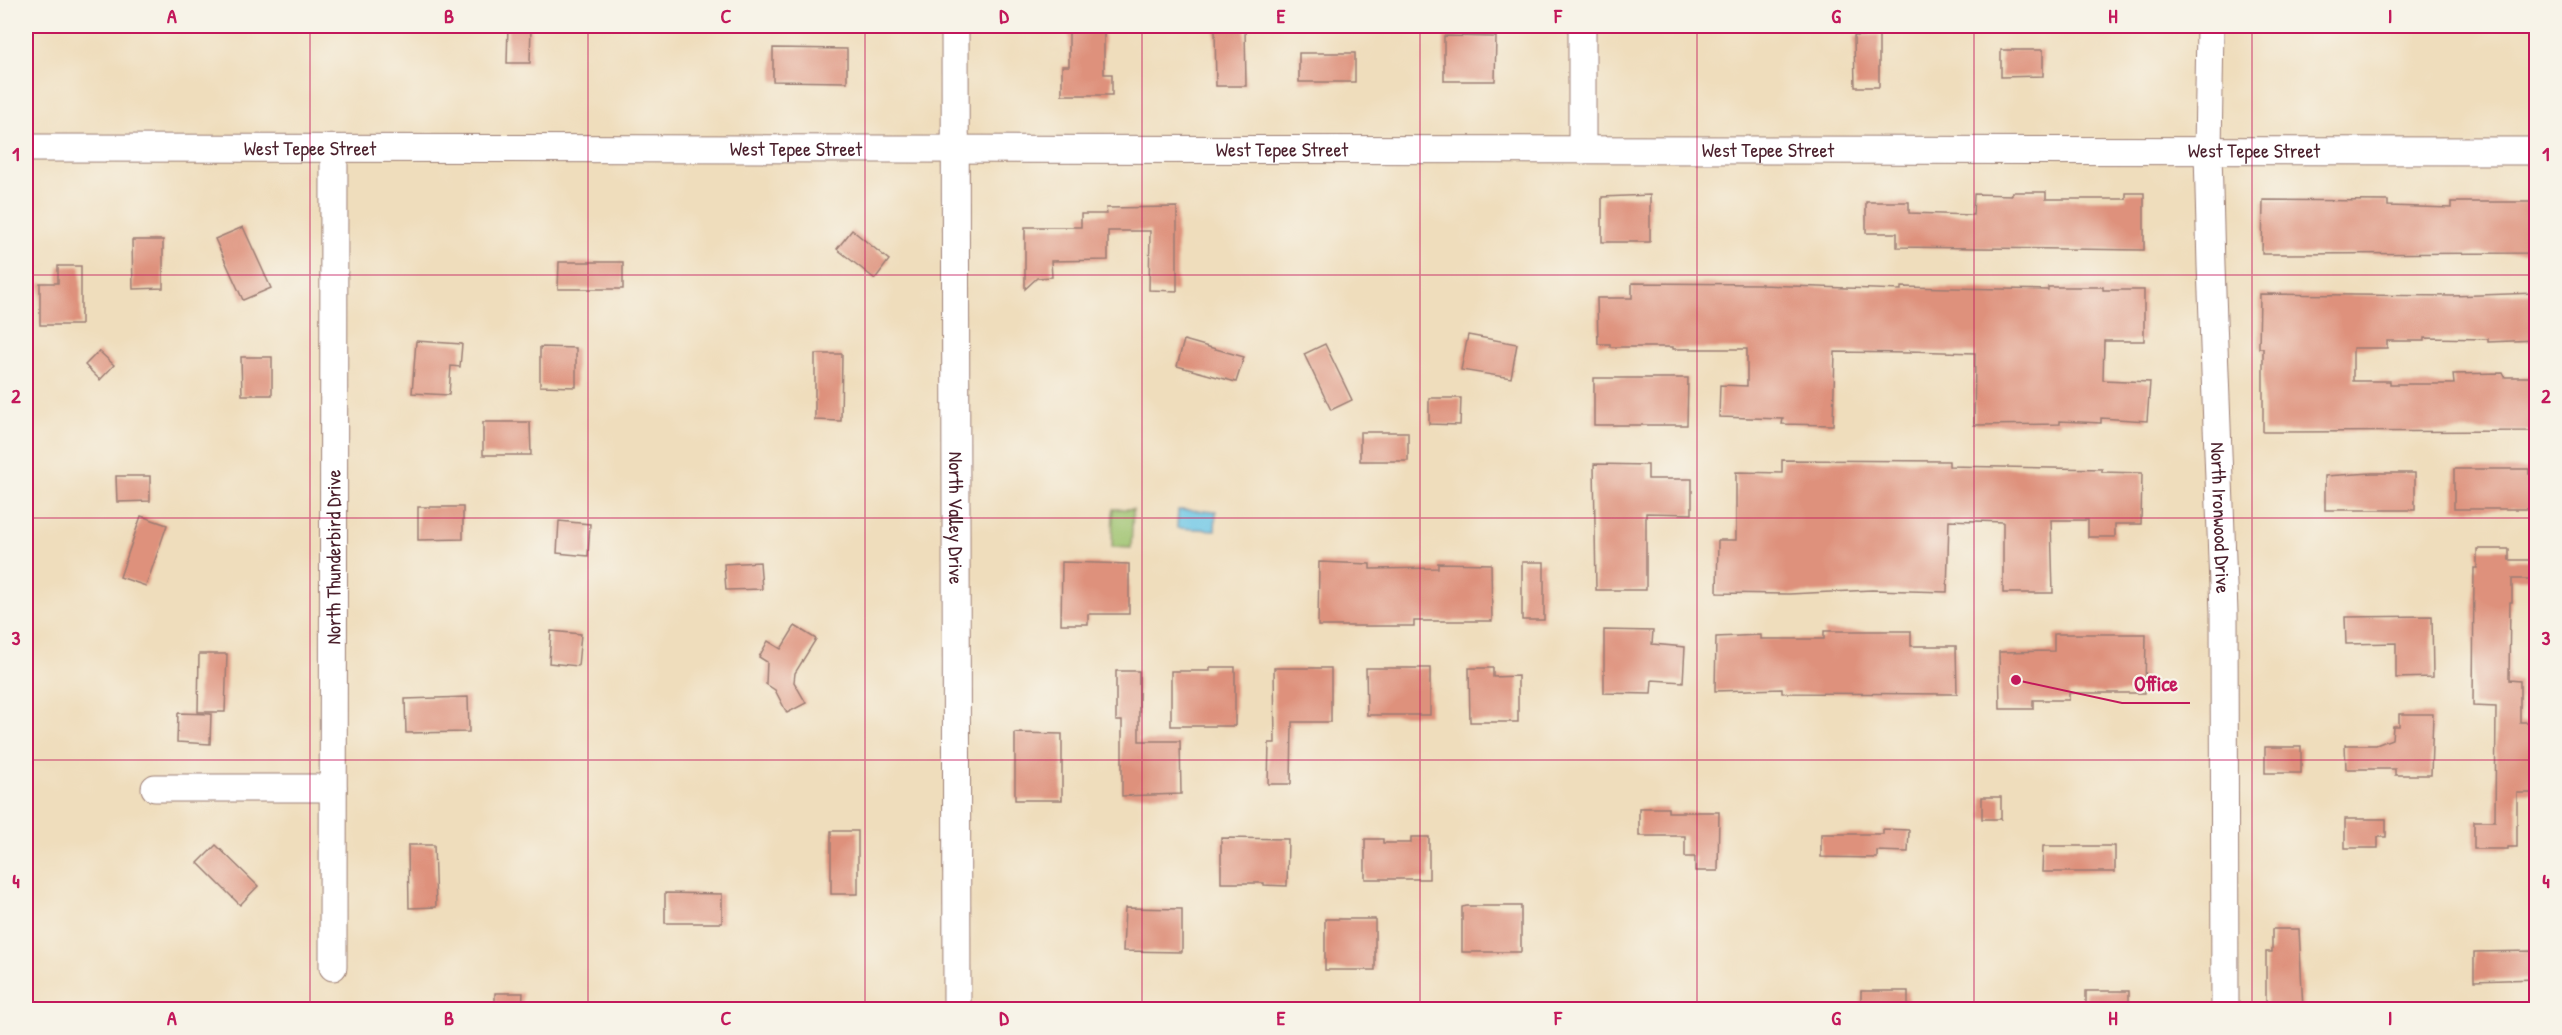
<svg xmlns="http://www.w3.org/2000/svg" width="2562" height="1035" viewBox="0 0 2562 1035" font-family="'Patrick Hand',sans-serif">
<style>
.green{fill:#9bc16c;stroke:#72704c;stroke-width:1.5}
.water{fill:#68c5e6;stroke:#597288;stroke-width:1.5}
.building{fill:#de917b}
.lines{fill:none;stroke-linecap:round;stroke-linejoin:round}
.minor-casing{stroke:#9c7e74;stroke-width:29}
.minor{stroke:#fff;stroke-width:27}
.grid{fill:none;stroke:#c2185b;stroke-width:1.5;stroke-opacity:0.55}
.labels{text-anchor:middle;stroke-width:4.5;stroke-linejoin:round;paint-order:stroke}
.street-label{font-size:20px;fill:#4a1f2b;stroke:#f7f3e8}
.leader{fill:none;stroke:#c2185b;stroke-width:2}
.callout-dot{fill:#c2185b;stroke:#f7f3e8;stroke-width:2}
.callout-label{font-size:21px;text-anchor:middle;font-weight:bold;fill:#c2185b;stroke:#f7f3e8;stroke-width:4.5;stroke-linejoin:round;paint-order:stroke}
.neatline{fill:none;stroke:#c2185b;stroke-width:2}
.grid-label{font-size:20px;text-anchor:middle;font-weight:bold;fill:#c2185b}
</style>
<rect width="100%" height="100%" fill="#f7f3e8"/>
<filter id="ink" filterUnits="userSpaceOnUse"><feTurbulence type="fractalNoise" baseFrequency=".0167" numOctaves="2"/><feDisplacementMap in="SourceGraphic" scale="12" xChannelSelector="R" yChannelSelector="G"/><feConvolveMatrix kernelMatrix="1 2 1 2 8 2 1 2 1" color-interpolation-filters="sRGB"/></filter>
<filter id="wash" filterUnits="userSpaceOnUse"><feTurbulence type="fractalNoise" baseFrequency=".008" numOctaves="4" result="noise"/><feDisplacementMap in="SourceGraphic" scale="24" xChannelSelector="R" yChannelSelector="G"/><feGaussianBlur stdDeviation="1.35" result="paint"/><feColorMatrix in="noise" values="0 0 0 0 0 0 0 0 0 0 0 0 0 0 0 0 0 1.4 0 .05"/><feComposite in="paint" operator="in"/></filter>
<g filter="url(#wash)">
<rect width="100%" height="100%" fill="#efddbc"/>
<polygon class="green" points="1113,509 1133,509 1131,548 1112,547"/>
<polygon class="water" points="1178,510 1216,511 1215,530 1177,528"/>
<g id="blocks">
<g class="building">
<polygon points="508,26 531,26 530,63 507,63"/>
<polygon points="1069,26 1104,26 1104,74 1112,74 1112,95 1062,95 1062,66 1069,66"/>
<polygon points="1215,28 1245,28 1246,86 1216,86"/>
<polygon points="1879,35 1879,87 1855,87 1854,36"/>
<polygon points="1444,36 1496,37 1495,81 1444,81"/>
<polygon points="773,48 847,49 847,82 773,81"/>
<polygon points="2001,50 2043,50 2043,76 2001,77"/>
<rect x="1299" y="53" width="56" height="29"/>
<polygon points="2012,192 2046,192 2046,199 2126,199 2126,193 2144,193 2144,250 1897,247 1897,233 1866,233 1866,202 1909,202 1909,213 1973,215 1974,194 2012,195"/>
<polygon points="1650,195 1650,242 1602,242 1602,197"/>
<polygon points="2263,200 2388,201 2388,206 2451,208 2451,202 2536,202 2536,253 2262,254"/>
<polygon points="1177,207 1177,291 1149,290 1150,231 1108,231 1108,260 1051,261 1052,277 1037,278 1025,289 1025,227 1081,227 1081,214 1107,214 1106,208"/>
<polygon points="243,227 271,288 243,300 215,239"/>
<polygon points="852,230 889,260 875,279 837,249"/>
<polygon points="132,240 163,240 163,288 133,289"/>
<polygon points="559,262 623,262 623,289 558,289"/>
<polygon points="58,266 81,266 81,325 40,325 40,283 58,283"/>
<polygon points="1632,283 1762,284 1762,285 1901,290 1901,287 2048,290 2048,287 2103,287 2103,290 2144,290 2144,341 2104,341 2103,380 2150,382 2147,421 2101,418 2101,423 2060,421 2060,424 1974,425 1975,353 1910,351 1911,353 1835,352 1833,425 1782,424 1783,419 1719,417 1720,385 1747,386 1747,349 1673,349 1673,347 1610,347 1610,344 1598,344 1597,298 1632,298"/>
<polygon points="2536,293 2536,340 2488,342 2488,339 2425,338 2425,341 2387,341 2387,348 2353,348 2353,381 2390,381 2390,384 2454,384 2453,374 2503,373 2505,377 2536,377 2536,431 2263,432 2263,348 2259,348 2260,294 2452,296"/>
<polygon points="1468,335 1517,344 1511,378 1461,370"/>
<polygon points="1184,340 1244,357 1236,382 1177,366"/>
<polygon points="416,341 462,344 460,367 451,366 449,395 412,393"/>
<polygon points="1325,344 1352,400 1331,410 1304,354"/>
<polygon points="540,347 576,348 576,387 540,386"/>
<polygon points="99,351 114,365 100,380 85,365"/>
<polygon points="815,354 842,354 841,421 815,420"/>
<polygon points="241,357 272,357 272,395 242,395"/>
<polygon points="1594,378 1688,378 1687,425 1594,425"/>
<polygon points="1429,398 1461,398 1460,425 1429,424"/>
<polygon points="483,422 530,422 531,455 483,455"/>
<rect x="1360" y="432" width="48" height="29"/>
<polygon points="1782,460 1949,461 1949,466 2102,469 2102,472 2142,473 2141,524 2115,524 2115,537 2088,537 2088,520 2051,520 2053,593 2003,593 2003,522 1949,520 1947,592 1872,590 1789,594 1717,593 1718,540 1736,540 1736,472 1782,473"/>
<polygon points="1594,464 1648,465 1648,479 1692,479 1692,514 1646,513 1646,590 1596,590"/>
<polygon points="2454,469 2529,469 2529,474 2536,474 2536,509 2454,509"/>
<polygon points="2372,473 2415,473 2415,510 2325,510 2325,476"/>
<polygon points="116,476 150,476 150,501 117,502"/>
<polygon points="418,507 463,507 463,539 418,540"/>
<polygon points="141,516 167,525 146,586 120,577"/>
<polygon points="559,521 590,524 588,556 557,553"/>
<polygon points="2477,549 2509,549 2509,560 2536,560 2536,579 2512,579 2512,602 2510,602 2509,680 2520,681 2520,722 2534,722 2533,793 2517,793 2517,847 2508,847 2508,849 2474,849 2474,821 2495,821 2496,707 2473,706 2474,568 2477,568"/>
<polygon points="760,562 762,589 726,590 724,564"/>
<polygon points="1062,562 1129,564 1129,614 1088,614 1088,624 1061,624"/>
<polygon points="1319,562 1370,564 1370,569 1438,568 1438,563 1491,564 1492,621 1414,621 1414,626 1318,626"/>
<rect x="1522" y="562" width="22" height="58"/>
<polygon points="2432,616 2433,677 2396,678 2396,643 2346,644 2345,617"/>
<polygon points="795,626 816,639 795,673 794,682 806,703 787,713 775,690 766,684 767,662 759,657 768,641 781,649"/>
<polygon points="1604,630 1653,631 1652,644 1685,647 1683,682 1652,680 1651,694 1604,693"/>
<polygon points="551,631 581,634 578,666 549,663"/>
<polygon points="1824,631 1911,631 1911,646 1956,646 1957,694 1782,693 1782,689 1715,691 1716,637 1761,635 1761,639 1824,639"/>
<polygon points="2054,634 2146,634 2145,693 2069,693 2069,700 2033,700 2033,709 2000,709 1999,652 2054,651"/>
<polygon points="199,654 227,654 225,712 198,712"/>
<polygon points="1210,667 1235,667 1235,726 1171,726 1171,671 1210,671"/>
<polygon points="1274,668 1331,668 1331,722 1292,722 1291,784 1268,784 1269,743 1275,743"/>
<polygon points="1366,668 1430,668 1430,715 1367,715"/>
<polygon points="1469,668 1493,668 1493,677 1518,676 1518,722 1470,722"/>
<polygon points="1116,671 1139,671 1139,741 1180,741 1181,794 1122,796 1122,721 1116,721"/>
<polygon points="468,697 469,732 406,733 405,699"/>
<polygon points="178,713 211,714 210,744 177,742"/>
<polygon points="2399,714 2433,714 2431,775 2395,775 2395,769 2346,769 2345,745 2376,745 2392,739 2393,726 2399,726"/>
<polygon points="1015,733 1062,734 1062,800 1015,800"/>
<rect x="2265" y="747" width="36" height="26"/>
<rect x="1982" y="797" width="19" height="22"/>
<polygon points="1639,808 1668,808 1668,812 1719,812 1718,871 1695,871 1695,857 1685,857 1685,836 1639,836"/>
<polygon points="2345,819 2386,819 2386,837 2378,837 2378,848 2345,848"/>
<polygon points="1883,829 1909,830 1908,852 1877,851 1877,858 1821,857 1821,834 1883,834"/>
<rect x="831" y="831" width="27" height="63"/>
<polygon points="1411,837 1429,837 1429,879 1365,879 1365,839 1383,839 1383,843 1411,843"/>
<polygon points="1221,838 1288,839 1287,886 1264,885 1264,883 1221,883"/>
<polygon points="216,845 258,886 240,905 198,863"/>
<polygon points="408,845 434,845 436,907 409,908"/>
<polygon points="2043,846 2115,846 2115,872 2042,872"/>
<polygon points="665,893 722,894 722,923 665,923"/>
<polygon points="1467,906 1521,906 1521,952 1462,952 1462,907"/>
<polygon points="1125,908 1182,909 1182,952 1123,951"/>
<rect x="1325" y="919" width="50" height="51"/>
<polygon points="2272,929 2299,929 2303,1010 2266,1010 2266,952 2272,952"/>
<polygon points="2536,951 2536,979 2474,981 2474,952"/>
<rect x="1861" y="991" width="47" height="19"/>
<rect x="2086" y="991" width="43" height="19"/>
<polygon points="495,993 523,993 522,1010 495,1010"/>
</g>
</g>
</g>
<g filter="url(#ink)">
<use href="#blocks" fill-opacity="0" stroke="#9c7e74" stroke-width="1.5"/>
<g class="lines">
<g class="minor-casing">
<g id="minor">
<path id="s1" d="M 955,26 L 957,1010"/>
<polyline points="1582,26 1582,150"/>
<path id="s2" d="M 2210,26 L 2208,152 L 2211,266 L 2224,612 L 2225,1010"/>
<path id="s3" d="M 26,148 L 2536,151"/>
<polyline points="155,788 333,788"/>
<path id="s4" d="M 333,967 L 334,149"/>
</g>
</g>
<use href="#minor" class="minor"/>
</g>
</g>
<path class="grid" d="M 310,26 L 310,1010M 588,26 L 588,1010M 865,26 L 865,1010M 1142,26 L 1142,1010M 1420,26 L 1420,1010M 1697,26 L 1697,1010M 1974,26 L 1974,1010M 2252,26 L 2252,1010M 26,275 L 2536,275M 26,518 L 2536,518M 26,760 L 2536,760"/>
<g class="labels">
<g class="street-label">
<text dy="7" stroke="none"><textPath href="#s3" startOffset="284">West Tepee Street</textPath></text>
<text dy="7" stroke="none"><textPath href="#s3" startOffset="770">West Tepee Street</textPath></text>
<text dy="7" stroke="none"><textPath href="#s3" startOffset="1742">West Tepee Street</textPath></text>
<text dy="7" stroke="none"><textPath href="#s3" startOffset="1256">West Tepee Street</textPath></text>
<text dy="7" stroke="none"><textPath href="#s3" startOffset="2228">West Tepee Street</textPath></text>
<text dy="7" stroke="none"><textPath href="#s2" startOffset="492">North Ironwood Drive</textPath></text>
<text dy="7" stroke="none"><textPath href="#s1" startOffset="492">North Valley Drive</textPath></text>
<text dy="7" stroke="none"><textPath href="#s4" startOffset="410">North Thunderbird Drive</textPath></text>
</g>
</g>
<path class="leader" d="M2016 680L2122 703H2190"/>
<circle class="callout-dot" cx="2016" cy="680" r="6"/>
<g class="callout-label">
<text x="2156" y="691">Office</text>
</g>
<rect width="2562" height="1035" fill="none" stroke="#f7f3e8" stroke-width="66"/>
<rect x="33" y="33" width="2496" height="969" class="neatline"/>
<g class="grid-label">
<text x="172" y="23">A</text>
<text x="449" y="23">B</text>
<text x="726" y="23">C</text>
<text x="1004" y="23">D</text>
<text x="1281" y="23">E</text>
<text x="1558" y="23">F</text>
<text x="1836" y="23">G</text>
<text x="2113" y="23">H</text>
<text x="2390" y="23">I</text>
<text x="16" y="161">1</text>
<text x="2546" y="161">1</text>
<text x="16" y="403">2</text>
<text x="2546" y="403">2</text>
<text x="16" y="645">3</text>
<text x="2546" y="645">3</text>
<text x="16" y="888">4</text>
<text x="2546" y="888">4</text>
<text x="172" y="1025">A</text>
<text x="449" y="1025">B</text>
<text x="726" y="1025">C</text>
<text x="1004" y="1025">D</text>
<text x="1281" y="1025">E</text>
<text x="1558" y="1025">F</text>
<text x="1836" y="1025">G</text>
<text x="2113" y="1025">H</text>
<text x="2390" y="1025">I</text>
</g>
</svg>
